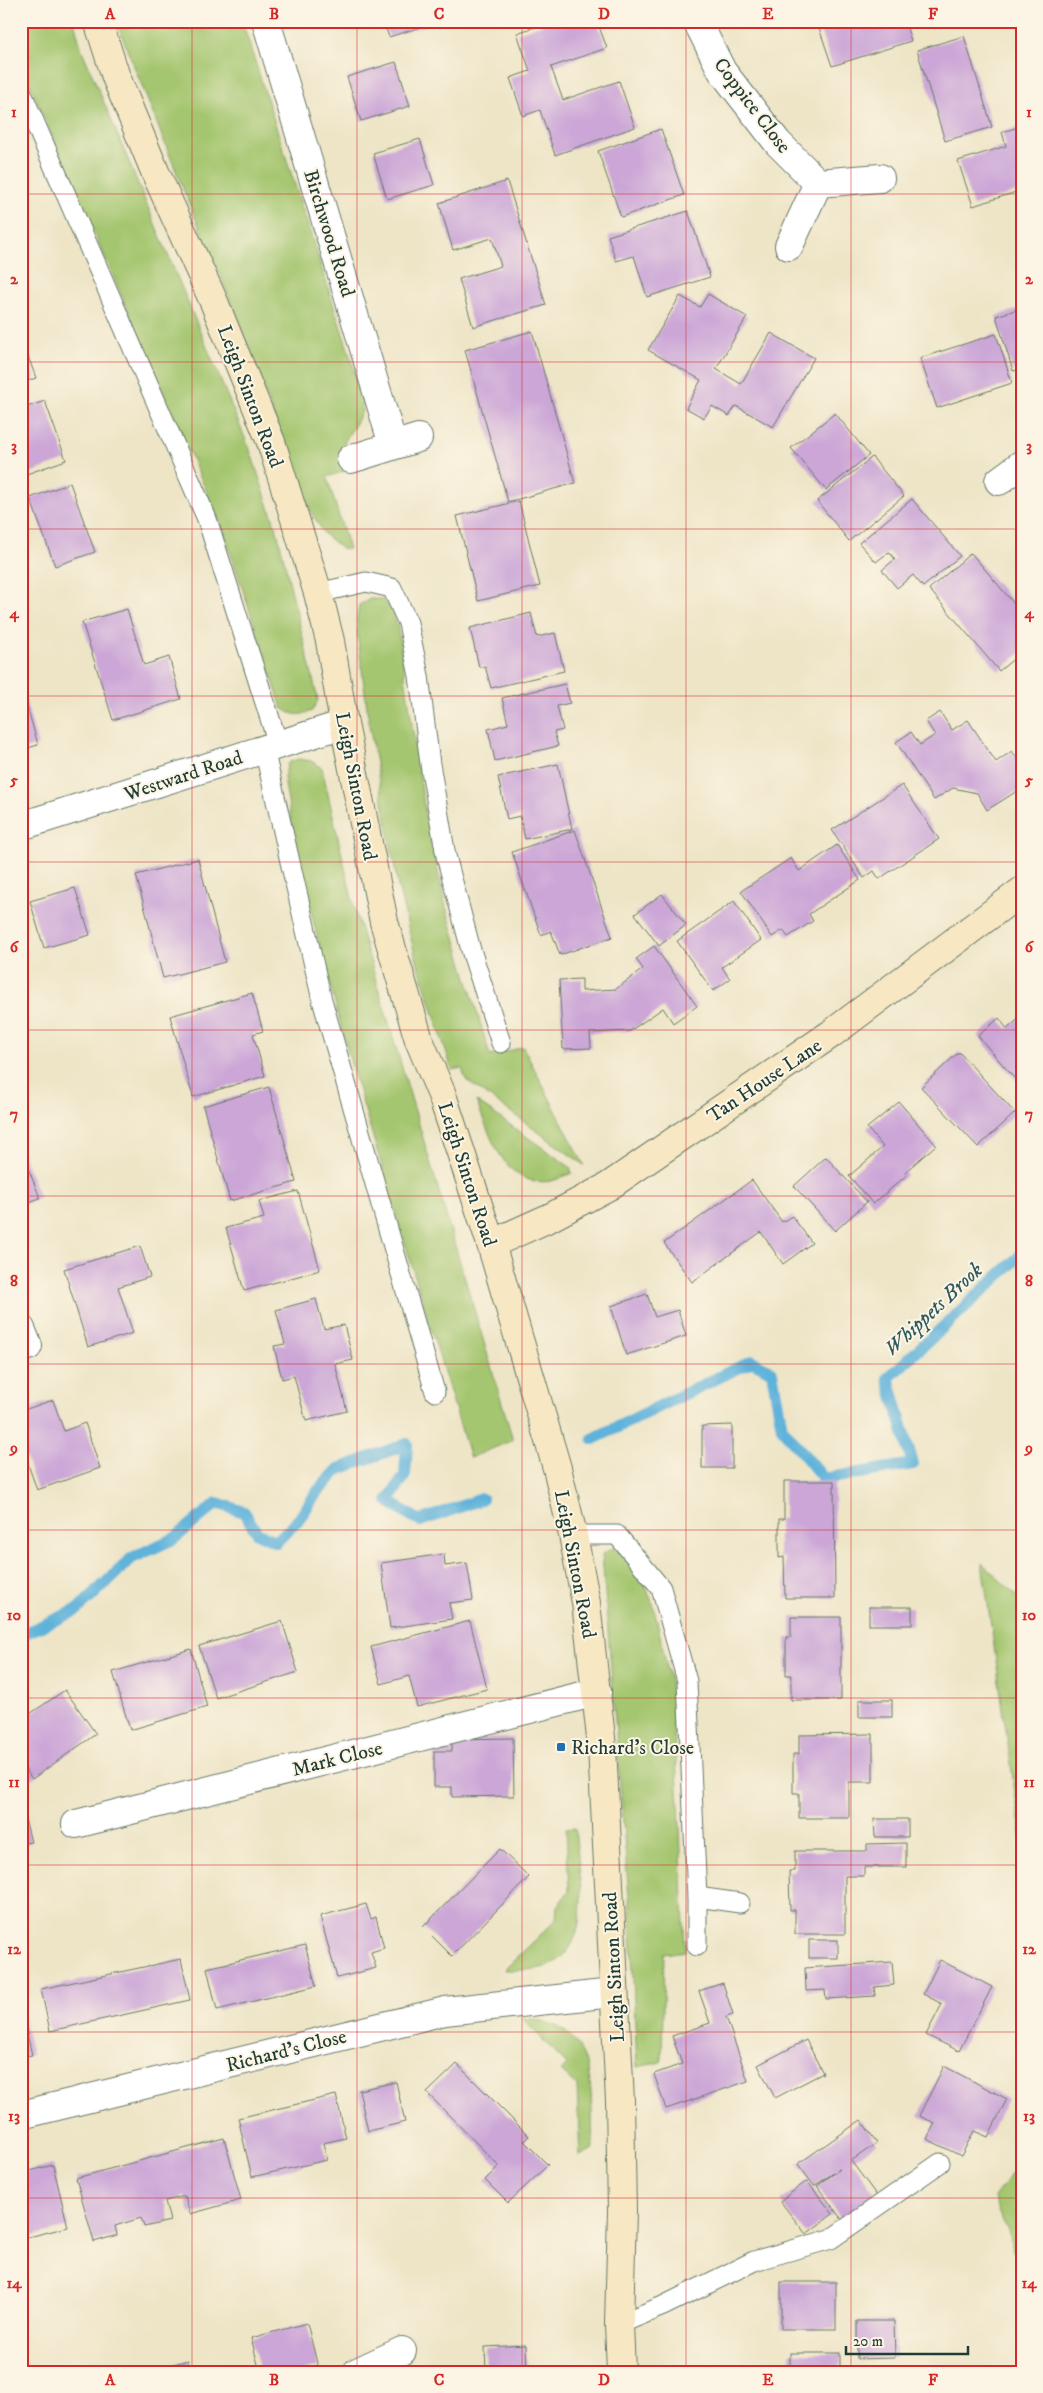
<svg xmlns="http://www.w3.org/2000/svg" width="1043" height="2393" viewBox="0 0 1043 2393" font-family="'IM FELL DW Pica',serif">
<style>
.green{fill:#a5c66f;stroke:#628252}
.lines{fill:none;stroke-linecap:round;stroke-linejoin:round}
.stream{stroke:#5eb2da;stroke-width:12}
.building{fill:#cba6d7}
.lane-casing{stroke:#677867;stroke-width:21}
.street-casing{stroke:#677867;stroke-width:30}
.secondary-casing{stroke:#677867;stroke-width:30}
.lane{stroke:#fff;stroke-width:19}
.street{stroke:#fff;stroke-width:28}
.secondary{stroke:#f7e8c3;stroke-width:28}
.grid{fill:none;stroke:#d62828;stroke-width:1;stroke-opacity:0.55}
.poi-dot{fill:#1f6fb2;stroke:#fcf5e5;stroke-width:2}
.labels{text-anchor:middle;stroke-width:4;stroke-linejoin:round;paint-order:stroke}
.street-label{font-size:20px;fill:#1f3d34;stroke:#fcf5e5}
.poi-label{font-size:20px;fill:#1f3d34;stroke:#fcf5e5;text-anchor:start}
.water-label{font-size:21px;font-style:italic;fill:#2f5a5e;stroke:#fcf5e5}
.neatline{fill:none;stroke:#d62828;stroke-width:2}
.grid-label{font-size:16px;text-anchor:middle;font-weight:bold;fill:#d62828}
</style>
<rect width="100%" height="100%" fill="#fcf5e5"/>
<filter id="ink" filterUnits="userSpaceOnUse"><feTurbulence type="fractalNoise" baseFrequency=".02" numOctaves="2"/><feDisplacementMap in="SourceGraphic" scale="10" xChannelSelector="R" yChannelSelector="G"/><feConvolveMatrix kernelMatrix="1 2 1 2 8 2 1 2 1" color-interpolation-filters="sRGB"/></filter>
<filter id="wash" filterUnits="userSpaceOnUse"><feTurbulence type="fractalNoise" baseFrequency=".0096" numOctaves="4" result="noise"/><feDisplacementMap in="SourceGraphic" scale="20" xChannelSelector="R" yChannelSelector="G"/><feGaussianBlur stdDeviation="1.12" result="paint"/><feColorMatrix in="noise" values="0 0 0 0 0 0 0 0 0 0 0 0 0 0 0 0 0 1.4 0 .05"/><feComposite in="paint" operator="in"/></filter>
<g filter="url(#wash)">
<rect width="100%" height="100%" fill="#eee5c7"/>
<g class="green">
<path d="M 21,21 L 74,21 L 81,48 L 250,450 L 277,531 L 318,700 L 312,711 C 299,716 293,716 282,708 L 222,527 L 21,64 Z"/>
<path d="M 116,21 L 242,21 L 362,393 C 362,399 364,407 361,413 C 352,435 334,445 345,471 L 327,477 L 349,549 L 342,549 L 324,534 L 308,506 L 227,292 L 186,196 Z"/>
<polygon points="370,599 382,599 393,611 398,629 426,819 446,907 490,1056 523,1047 584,1165 466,1080 462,1068 452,1070 415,955 398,886 370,730 358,640 357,619 359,605"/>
<polygon points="298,759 311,761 322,768 353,903 513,1440 470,1458 353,1071 316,932 295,843 284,778 288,763"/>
<path d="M 476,1101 L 570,1167 L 572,1173 C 565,1175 558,1180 551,1181 C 504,1189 490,1134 476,1101 Z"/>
<polygon points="612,1548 623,1552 639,1572 653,1604 670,1681 679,1803 685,1951 664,1954 662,2062 637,2067 630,1911 602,1554"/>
<polygon points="982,1563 1022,1601 1022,1841"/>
<path d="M 575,1828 C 578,1868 596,1944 550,1965 C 537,1971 519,1970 504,1970 L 556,1920 L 557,1906 L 569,1891 L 566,1829 Z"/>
<path d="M 522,2018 C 601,2023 590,2090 593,2149 L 580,2156 L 577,2086 L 561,2071 L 567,2065 Z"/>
<polygon points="1022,2160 1022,2272 994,2197"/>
</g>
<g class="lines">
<g class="stream">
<polyline points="593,1439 752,1361 772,1372 782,1428 824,1479 913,1464 888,1378 1022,1254"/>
<polyline points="21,1635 77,1610 132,1558 175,1538 217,1503 244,1512 257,1533 276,1542 299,1519 317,1492 339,1469 407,1444 405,1475 388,1501 420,1521 482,1499"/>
</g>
</g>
<g id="blocks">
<g class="building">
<polygon points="383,21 426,21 427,25 389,37"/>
<polygon points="552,21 597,21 607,48 551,67 563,100 619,81 635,127 555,155 540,110 523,116 510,78 530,71 517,33"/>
<polygon points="905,21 911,41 832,66 817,22"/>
<polygon points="964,36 992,127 945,141 917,50"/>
<polygon points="396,62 410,106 361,121 347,77"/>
<polygon points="1022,126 1022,190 973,206 958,161 1006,146 1002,132"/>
<polygon points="661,129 684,195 621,217 598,151"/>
<polygon points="420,139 434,185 387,199 373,153"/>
<polygon points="507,181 546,305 473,327 459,279 501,266 492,238 453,250 439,203"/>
<polygon points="688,211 710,277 647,297 634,256 616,261 608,236"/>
<polygon points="708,294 747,317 716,369 741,384 771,333 814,358 773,427 736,406 729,416 712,406 704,418 686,408 701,380 648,350 680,296 700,307"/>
<polygon points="1022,308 1022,369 1013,371 996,316"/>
<polygon points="532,331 575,483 508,502 465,350"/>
<polygon points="996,334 1012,383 937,408 920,358"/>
<polygon points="21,337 36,378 21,383"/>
<polygon points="45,401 66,460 21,476 21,409"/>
<polygon points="835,413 869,455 826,490 791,448"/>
<polygon points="872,457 904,496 849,541 817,501"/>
<polygon points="70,483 95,552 55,566 30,498"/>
<polygon points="912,499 960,556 923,587 913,575 897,588 882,570 895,559 889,552 876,562 859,543"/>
<polygon points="519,501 540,586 478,601 457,516"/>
<polygon points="971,553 1022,613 1022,652 999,671 929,589"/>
<polygon points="127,609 144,665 169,657 181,699 113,720 82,622"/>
<polygon points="531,613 537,637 555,633 564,671 491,688 485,666 479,667 470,628"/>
<polygon points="565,684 570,703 557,706 563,730 554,732 558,746 495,761 488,729 508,724 502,698"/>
<polygon points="25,699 38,745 21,750 21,701"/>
<polygon points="940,712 952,730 968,720 996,762 1012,751 1022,766 1022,788 987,810 977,793 953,788 934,800 896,742 911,732 920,745 935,735 926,721"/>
<polygon points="558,764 572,829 525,839 520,816 507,819 498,777"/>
<polygon points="902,785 939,839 879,879 874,871 864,878 832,830"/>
<polygon points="575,830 612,937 560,955 551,931 541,935 512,852"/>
<polygon points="837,845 860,880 809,914 813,921 788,937 783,930 772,937 741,891 791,858 799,871"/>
<polygon points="198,859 225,962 163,978 136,875"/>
<polygon points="75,888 90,935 44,948 30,901"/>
<polygon points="662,894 686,925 659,946 635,914"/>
<polygon points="734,901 761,940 722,967 730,979 713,991 677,941"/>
<polygon points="654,946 697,1006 673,1023 663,1008 630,1031 590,1033 591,1048 563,1049 559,980 582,979 582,991 616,989 643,969 636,959"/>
<polygon points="21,954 26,968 21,970"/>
<polygon points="252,993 263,1031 253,1034 265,1076 193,1097 170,1016"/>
<polygon points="1022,1016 1022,1087 978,1036 999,1018 1007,1029"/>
<polygon points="959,1052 1015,1113 978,1147 921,1087"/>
<polygon points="269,1087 296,1182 230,1201 203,1106"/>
<polygon points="899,1102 936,1145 905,1172 907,1175 873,1204 849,1176 883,1147 867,1128"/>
<polygon points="21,1150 40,1198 21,1205"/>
<polygon points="826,1157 867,1202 835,1231 794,1186"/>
<polygon points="752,1180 782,1222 792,1216 812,1243 783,1264 761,1232 692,1282 664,1243"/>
<polygon points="298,1191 320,1270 244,1291 226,1228 264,1218 259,1201"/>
<polygon points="140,1246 150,1277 118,1287 133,1333 88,1347 64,1269"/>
<polygon points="647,1294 655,1317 678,1310 686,1336 626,1355 611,1306"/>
<polygon points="316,1299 324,1329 344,1325 353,1360 335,1364 347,1411 306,1421 294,1376 282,1379 274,1346 285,1344 276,1310"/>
<polygon points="53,1400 64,1431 85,1423 100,1468 37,1490 21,1444 21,1411"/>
<polygon points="732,1425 732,1468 702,1468 702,1426"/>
<polygon points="784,1481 834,1481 835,1598 785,1598 784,1557 779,1558 779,1519 784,1519"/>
<polygon points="444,1554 445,1566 467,1563 473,1600 449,1603 452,1619 390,1628 381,1563"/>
<rect x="869" y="1607" width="43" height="18"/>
<polygon points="791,1617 841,1617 841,1700 791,1700 791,1675 786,1675 786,1637 791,1637"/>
<polygon points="282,1621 298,1672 216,1698 199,1646"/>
<polygon points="470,1621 487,1689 417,1707 409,1676 381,1684 371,1647"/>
<polygon points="191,1649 207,1707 130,1730 113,1672"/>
<polygon points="65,1690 96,1734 32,1779 21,1763 21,1720"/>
<rect x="859" y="1700" width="33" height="17"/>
<polygon points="873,1734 873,1782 849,1782 849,1818 799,1818 799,1793 793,1793 793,1754 799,1754 799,1735"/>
<polygon points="513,1738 514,1796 452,1797 452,1787 434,1787 434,1751 452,1751 452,1739"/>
<polygon points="21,1803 31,1842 21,1844"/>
<polygon points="874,1819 908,1819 908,1837 875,1837"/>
<polygon points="906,1843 906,1867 864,1867 864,1876 845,1876 845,1934 795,1934 795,1910 790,1910 789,1871 795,1871 795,1851 867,1851 867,1844"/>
<polygon points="500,1849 529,1877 452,1956 423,1927"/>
<polygon points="366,1904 371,1919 376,1917 384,1948 371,1952 376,1968 337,1978 320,1916"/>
<rect x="809" y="1940" width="29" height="18"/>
<polygon points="305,1945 316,1986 217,2010 207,1968"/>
<polygon points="181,1959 190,2000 50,2031 41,1989"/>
<polygon points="940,1960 992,1987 959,2051 926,2035 942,2004 923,1994"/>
<polygon points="892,1962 894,1985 874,1987 875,1996 826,1999 825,1990 806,1991 805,1968"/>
<polygon points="723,1983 733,2015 726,2017 748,2081 666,2109 654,2074 682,2064 672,2036 710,2023 699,1991"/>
<polygon points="21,2017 23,2017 32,2055 21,2057"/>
<polygon points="806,2040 823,2073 775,2098 758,2065"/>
<polygon points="457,2064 529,2136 524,2141 548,2165 508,2203 485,2180 499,2166 427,2093"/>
<polygon points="944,2066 1007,2099 988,2137 974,2131 961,2156 927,2139 935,2123 919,2116"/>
<polygon points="396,2082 405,2122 368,2131 359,2090"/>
<polygon points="336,2095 346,2138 323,2143 327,2160 252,2177 238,2118"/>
<polygon points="861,2120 877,2143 851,2161 877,2196 843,2221 817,2186 840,2169 814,2186 798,2164"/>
<polygon points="224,2138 241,2200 190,2214 185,2196 165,2201 170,2221 144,2227 141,2218 115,2226 117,2235 94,2242 76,2178"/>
<polygon points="53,2165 68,2227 21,2239 21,2173"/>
<polygon points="807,2181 833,2214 806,2234 780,2201"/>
<rect x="781" y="2282" width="55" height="47"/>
<polygon points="857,2321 894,2321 895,2358 857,2359"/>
<polygon points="307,2323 318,2367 300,2372 260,2372 251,2338"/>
<polygon points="526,2345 527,2372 486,2372 485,2347"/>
<rect x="790" y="2353" width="50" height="19"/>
<polygon points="188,2360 191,2372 169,2372 167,2366"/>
</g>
</g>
</g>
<g filter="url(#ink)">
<use href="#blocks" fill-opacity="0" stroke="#677867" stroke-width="1"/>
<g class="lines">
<g class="lane-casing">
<g id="lane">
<polyline points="21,91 207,519 278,744"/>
<polyline points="318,593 366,582 392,588 408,623 419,676 430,764 446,856 471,950 501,1043"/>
<polyline points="264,749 322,1000 435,1392"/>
<polyline points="573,1535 617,1535 661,1588 687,1681 697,1897 697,1946"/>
<polyline points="697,1897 740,1903"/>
<polyline points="619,2324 663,2306 754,2261 831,2239 940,2163"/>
</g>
</g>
<g class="street-casing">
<g id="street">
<polyline points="266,21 393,445"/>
<polyline points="697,21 722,71 778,143 818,183 880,178"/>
<polyline points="789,246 818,183"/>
<polyline points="351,459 418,438"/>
<polyline points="999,481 1022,464"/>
<polyline points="21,826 344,724"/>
<polyline points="21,1329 28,1346"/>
<polyline points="76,1824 597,1692"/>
<polyline points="21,2115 445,2011 613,1993"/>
<polyline points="357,2372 402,2351"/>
</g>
</g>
<g class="secondary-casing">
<g id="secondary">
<polyline points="98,21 116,77 156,174 214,302 271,442 318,593 330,641 344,724 384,922 419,1040 442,1095 491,1244 557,1468 573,1535 586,1603 602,1747 620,2101 622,2211 619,2324 621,2372"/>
<polyline points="491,1244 551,1217 609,1186 831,1034 1022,891"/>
</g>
</g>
<use href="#lane" class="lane"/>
<use href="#street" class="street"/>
<use href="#secondary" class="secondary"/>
</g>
</g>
<path class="grid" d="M 192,21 L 192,2372M 357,21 L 357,2372M 522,21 L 522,2372M 686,21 L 686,2372M 851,21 L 851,2372M 21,194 L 1022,194M 21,362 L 1022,362M 21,529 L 1022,529M 21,696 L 1022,696M 21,862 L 1022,862M 21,1030 L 1022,1030M 21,1196 L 1022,1196M 21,1364 L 1022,1364M 21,1530 L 1022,1530M 21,1698 L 1022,1698M 21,1865 L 1022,1865M 21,2032 L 1022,2032M 21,2198 L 1022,2198"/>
<rect class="poi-dot" x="556" y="1742" width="10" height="10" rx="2.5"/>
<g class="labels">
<g class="street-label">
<text transform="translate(753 105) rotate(53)" y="7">Coppice Close</text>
<text transform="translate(330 233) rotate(73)" y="7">Birchwood Road</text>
<text transform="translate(251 396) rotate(69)" y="7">Leigh Sinton Road</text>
<text transform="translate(183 775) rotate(-18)" y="7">Westward Road</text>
<text transform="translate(357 786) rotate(79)" y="7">Leigh Sinton Road</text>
<text transform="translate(764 1080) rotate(-34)" y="7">Tan House Lane</text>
<text transform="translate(468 1174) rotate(72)" y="7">Leigh Sinton Road</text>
<text transform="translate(576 1564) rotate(79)" y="7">Leigh Sinton Road</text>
<text transform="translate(337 1758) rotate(-14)" y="7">Mark Close</text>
<text transform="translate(613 1967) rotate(-93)" y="7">Leigh Sinton Road</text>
<text transform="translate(286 2050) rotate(-14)" y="7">Richard's Close</text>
</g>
<g class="poi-label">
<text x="571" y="1754">Richard's Close</text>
</g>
<g class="water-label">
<text transform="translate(933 1309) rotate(-43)" y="7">Whippets Brook</text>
</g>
</g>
<rect width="1043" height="2393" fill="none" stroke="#fcf5e5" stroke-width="55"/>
<path d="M846 2346v8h122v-8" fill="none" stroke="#1f3d34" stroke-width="2.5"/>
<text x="853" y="2346" font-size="15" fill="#1f3d34" stroke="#fcf5e5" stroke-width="4" paint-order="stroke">20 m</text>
<rect x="28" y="28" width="988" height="2338" class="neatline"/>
<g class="grid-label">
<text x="110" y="19">A</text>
<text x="274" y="19">B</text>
<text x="439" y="19">C</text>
<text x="604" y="19">D</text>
<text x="768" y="19">E</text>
<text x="933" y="19">F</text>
<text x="14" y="117">1</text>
<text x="1029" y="117">1</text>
<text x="14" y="284">2</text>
<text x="1029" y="284">2</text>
<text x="14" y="451">3</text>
<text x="1029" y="451">3</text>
<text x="14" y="618">4</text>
<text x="1029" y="618">4</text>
<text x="14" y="785">5</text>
<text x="1029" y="785">5</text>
<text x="14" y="952">6</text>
<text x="1029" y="952">6</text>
<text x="14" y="1119">7</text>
<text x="1029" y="1119">7</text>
<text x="14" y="1286">8</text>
<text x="1029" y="1286">8</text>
<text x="14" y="1453">9</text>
<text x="1029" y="1453">9</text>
<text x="14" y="1620">10</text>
<text x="1029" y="1620">10</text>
<text x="14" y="1787">11</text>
<text x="1029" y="1787">11</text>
<text x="14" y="1954">12</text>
<text x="1029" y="1954">12</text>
<text x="14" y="2121">13</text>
<text x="1029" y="2121">13</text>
<text x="14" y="2288">14</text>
<text x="1029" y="2288">14</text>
<text x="110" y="2385">A</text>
<text x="274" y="2385">B</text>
<text x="439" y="2385">C</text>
<text x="604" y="2385">D</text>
<text x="768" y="2385">E</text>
<text x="933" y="2385">F</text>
</g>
</svg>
